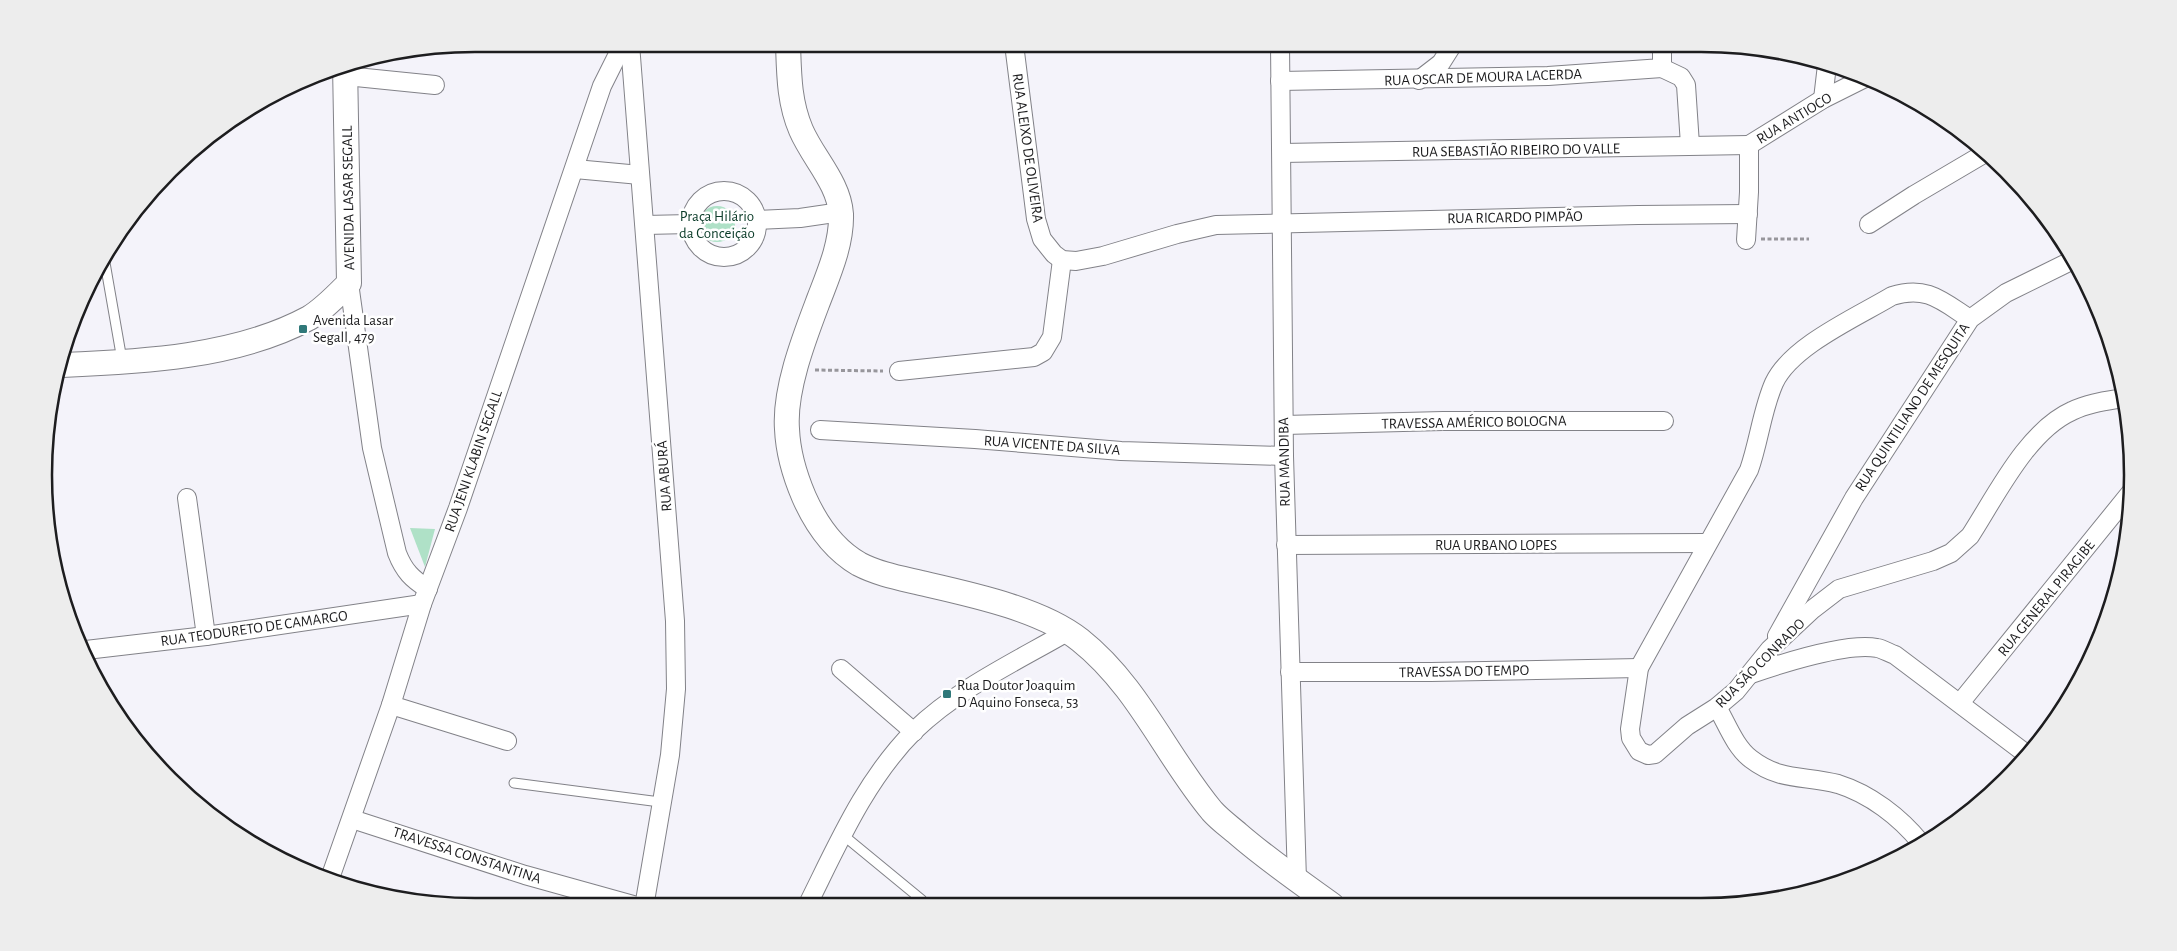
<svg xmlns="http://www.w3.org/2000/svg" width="2177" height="951" viewBox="0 0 2177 951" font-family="'Alegreya Sans',sans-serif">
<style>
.green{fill:#afe1c7}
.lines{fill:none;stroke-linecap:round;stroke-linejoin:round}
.lane-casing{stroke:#828288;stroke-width:11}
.street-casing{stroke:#828288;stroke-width:20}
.secondary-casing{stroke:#828288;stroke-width:26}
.path{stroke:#97969b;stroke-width:3;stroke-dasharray:4 2.5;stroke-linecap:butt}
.lane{stroke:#fff;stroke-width:9}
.street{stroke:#fff;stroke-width:18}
.secondary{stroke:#fff;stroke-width:24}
.poi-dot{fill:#2f7879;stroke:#fff;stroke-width:2}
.labels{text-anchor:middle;stroke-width:5;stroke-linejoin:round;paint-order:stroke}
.street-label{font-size:15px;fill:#1d1d1f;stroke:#fff}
.park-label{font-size:15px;fill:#093a27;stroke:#fff}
.poi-label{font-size:15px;fill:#1d1d1f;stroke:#fff;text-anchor:start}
.rim{fill:none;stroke:#1d1d1f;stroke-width:2.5}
</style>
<rect width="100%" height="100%" fill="#f4f3fa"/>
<g class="green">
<circle cx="717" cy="224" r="18"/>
<polygon points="410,528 435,529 425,567"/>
</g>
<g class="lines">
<g class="lane-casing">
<g id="lane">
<polyline points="104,257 122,360"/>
<polyline points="514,783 660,802"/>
<polyline points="843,835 922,900"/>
</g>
</g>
<g class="street-casing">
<g id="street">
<polyline points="630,44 675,621 676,689 670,755 644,907"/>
<polyline points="1014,44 1036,219 1042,239 1054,254 1062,260 1076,261 1103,256 1177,234 1216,225 1638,215 1748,214"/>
<polyline points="1280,44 1284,456 1297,880"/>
<polyline points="1662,68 1681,77 1686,85 1690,145"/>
<polyline points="346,76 435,85"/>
<polyline points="1419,80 1441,63 1453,44"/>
<polyline points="1280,81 1548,76 1662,68 1662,44"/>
<polyline points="1823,99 1827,65"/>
<polyline points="1749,145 1823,99 1865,78"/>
<polyline points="1282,153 1749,145"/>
<polyline points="575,169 640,175"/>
<circle cx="724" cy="224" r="33"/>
<polyline points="757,220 800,218 841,212"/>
<polyline points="1869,224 1914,195 1987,152"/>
<polyline points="645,225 690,224"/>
<polyline points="1746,240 1749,192 1749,145"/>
<path d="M 349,283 L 372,448 L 397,553 C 404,571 412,579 428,589"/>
<path d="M 1970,319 C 1942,301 1927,285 1892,296 C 1857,317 1791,346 1774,383 C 1762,410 1759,442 1749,470 L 1639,668 L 1630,729 L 1631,738 L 1639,751 L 1648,755 L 1655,754 L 1687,726 L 1717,707 L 1736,691 L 1770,649 L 1813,609 L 1839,589 L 1933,561 L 1951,553 L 1970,536 C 1996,496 2027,431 2072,411 C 2088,403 2106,401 2124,398"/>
<polyline points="899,371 1034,357 1043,352 1052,337 1062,260"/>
<polyline points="1284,425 1443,421 1664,421"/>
<polyline points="820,430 975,439 1121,451 1284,456"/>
<polyline points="187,498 206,636"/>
<polyline points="1286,545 1707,543"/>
<polyline points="1777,636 1854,498 1970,319 2006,293 2073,260"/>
<polyline points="86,650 206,636 422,604"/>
<polyline points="841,669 914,732"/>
<polyline points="1290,672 1431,672 1639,668"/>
<path d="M 1751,674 C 1780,664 1848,642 1877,648 C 1883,649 1889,653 1895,655 L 2025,753"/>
<polyline points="1960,703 2131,492"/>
<polyline points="391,705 507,741"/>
<path d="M 1717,707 C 1727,724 1735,747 1751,759 C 1781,782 1805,775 1838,784 C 1870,794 1900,817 1921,843"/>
<polyline points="352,819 525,875 640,907"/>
<polyline points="329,881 391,705 422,604 458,508 602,86 623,44"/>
<path d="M 807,906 C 837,846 865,780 914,731 C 957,689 1015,662 1067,632"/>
</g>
</g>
<g class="secondary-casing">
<g id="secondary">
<path d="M 788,44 C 789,74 789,102 801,130 C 813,158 839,183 841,214 C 842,243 829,273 819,299 C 805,336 784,389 787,429 C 788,453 795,476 804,497 C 816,524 833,549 859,564 C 878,574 900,578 921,583 C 969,594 1041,609 1080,640 C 1138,686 1166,756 1212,811 C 1220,820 1230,827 1238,834 C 1268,860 1300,882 1332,905"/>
<path d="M 62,365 C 141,362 237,357 309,318 C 324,309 337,295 349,283 L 345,65"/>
</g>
</g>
<g class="path">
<polyline points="1761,239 1809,239"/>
<polyline points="815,370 883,371"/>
</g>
<use href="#lane" class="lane"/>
<use href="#street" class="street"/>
<use href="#secondary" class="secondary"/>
</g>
<g class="poi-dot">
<rect x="298" y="324" width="10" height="10" rx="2.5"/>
<rect x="942" y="689" width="10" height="10" rx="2.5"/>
</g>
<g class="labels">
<g class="street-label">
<text transform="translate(1483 77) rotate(-2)" y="5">RUA OSCAR DE MOURA LACERDA</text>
<text transform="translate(1794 118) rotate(-31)" y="5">RUA ANTIOCO</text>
<text transform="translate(1028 148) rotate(82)" y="5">RUA ALEIXO DE OLIVEIRA</text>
<text transform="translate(1516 150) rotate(-1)" y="5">RUA SEBASTIÃO RIBEIRO DO VALLE</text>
<text transform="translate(348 198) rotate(-91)" y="5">AVENIDA LASAR SEGALL</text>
<text transform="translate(1515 217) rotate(-1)" y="5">RUA RICARDO PIMPÃO</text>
<text transform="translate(1912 407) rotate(-57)" y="5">RUA QUINTILIANO DE MESQUITA</text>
<text transform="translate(1474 422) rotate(-1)" y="5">TRAVESSA AMÉRICO BOLOGNA</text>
<text transform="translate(1052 445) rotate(4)" y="5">RUA VICENTE DA SILVA</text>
<text transform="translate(473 461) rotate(-71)" y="5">RUA JENI KLABIN SEGALL</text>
<text transform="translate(1284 462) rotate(-91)" y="5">RUA MANDIBA</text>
<text transform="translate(664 476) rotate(-94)" y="5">RUA ABURÁ</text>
<text x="1496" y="550">RUA URBANO LOPES</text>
<text transform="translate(2046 598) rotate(-51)" y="5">RUA GENERAL PIRAGIBE</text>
<text transform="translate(254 628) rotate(-8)" y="5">RUA TEODURETO DE CAMARGO</text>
<text transform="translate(1760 663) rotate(-45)" y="5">RUA SÃO CONRADO</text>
<text transform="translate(1464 671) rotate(-1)" y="5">TRAVESSA DO TEMPO</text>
<text transform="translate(467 855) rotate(18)" y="5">TRAVESSA CONSTANTINA</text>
</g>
<g class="park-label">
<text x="717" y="221">Praça Hilário<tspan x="717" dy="17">da Conceição</tspan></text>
</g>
<g class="poi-label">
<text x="313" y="325">Avenida Lasar<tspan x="313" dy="17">Segall, 479</tspan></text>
<text x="957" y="690">Rua Doutor Joaquim<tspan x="957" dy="17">D Aquino Fonseca, 53</tspan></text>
</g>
</g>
<path d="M0 0H2177V951H0ZM475 52H1701A423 423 0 0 1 2124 475V475A423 423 0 0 1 1701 898H475A423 423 0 0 1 52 475V475A423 423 0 0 1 475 52Z" fill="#ededed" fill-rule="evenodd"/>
<path class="rim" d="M475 52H1701A423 423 0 0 1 2124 475V475A423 423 0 0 1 1701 898H475A423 423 0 0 1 52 475V475A423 423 0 0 1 475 52Z"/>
</svg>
